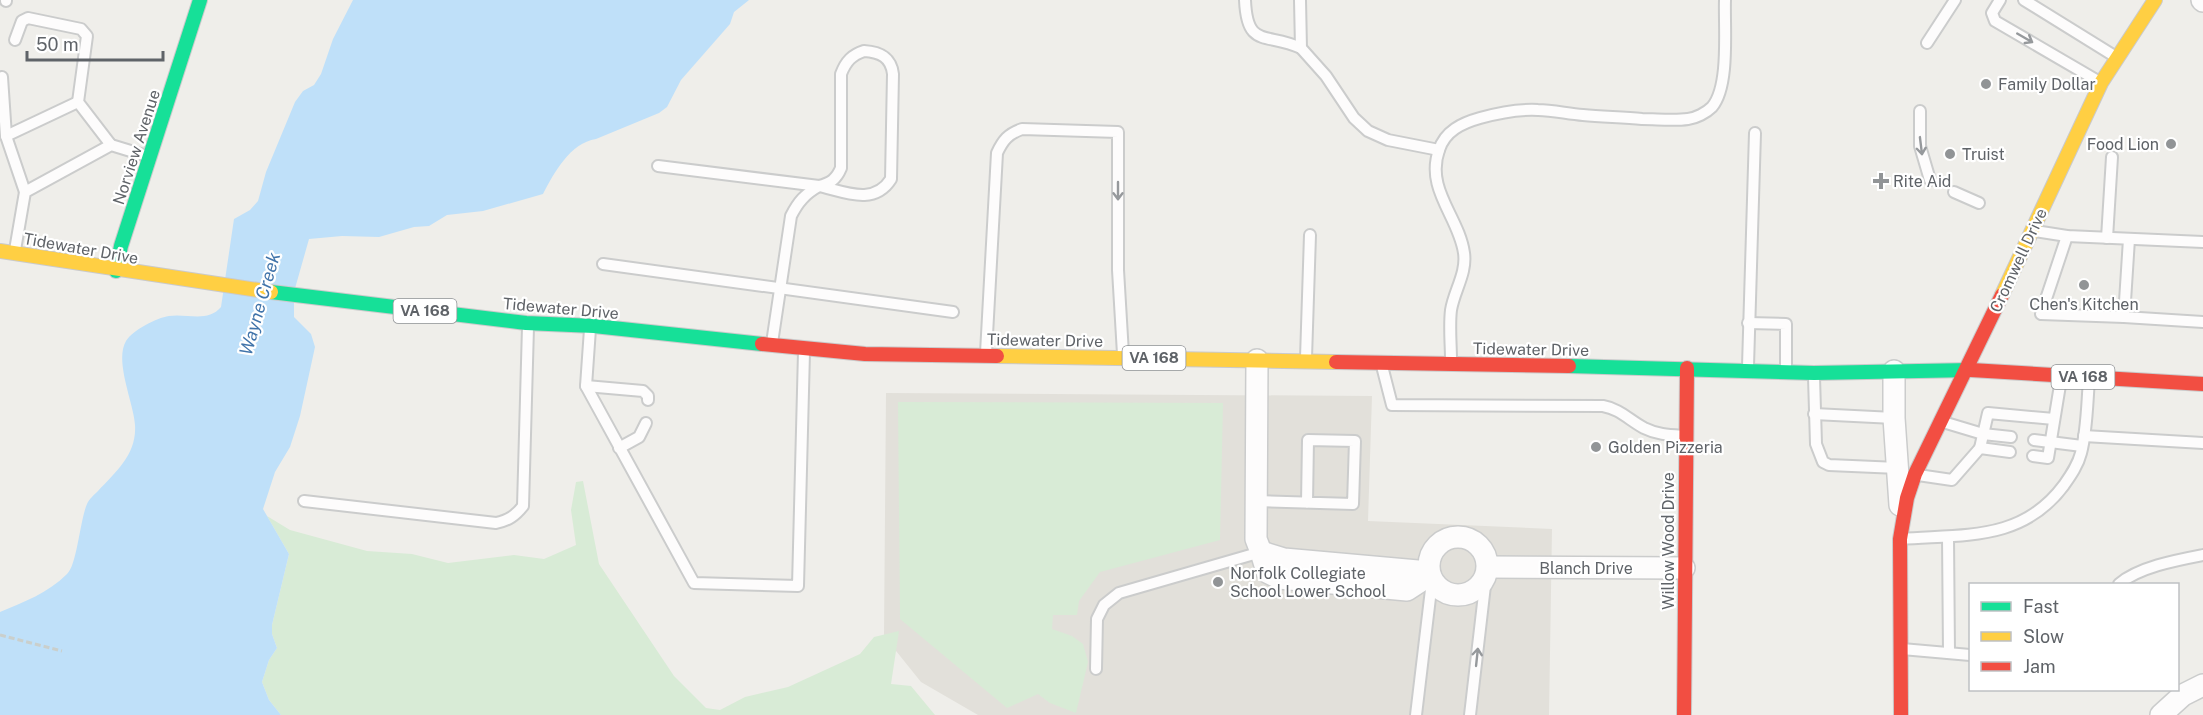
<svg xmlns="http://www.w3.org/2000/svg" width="2203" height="715" viewBox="0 0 2203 715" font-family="'Public Sans',sans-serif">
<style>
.education{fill:#e2e0da}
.green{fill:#d8ebd6}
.water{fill:#bfe0f9}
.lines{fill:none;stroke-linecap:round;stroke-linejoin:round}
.lane-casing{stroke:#cbcccc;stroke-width:14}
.street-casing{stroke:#cbcccc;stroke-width:24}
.fast-casing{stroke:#cacacb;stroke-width:16}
.slow-casing{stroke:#cacacb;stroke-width:16}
.jam-casing{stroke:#cacacb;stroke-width:16}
.path{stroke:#cacfcc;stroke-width:3;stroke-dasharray:6 3;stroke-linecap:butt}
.lane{stroke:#fdfcfc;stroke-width:10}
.street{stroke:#fdfcfc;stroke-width:21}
.fast{stroke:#16e098;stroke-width:14}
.slow{stroke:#ffcf43;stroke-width:14}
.jam{stroke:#f24e42;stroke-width:14}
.oneway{stroke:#96999c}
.poi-dot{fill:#919496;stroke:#fff;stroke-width:2}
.labels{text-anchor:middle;stroke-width:4.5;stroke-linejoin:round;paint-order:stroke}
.shield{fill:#fff;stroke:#8f9295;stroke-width:1.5}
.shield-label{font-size:15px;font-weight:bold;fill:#5f6368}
.poi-label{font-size:16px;fill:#5f6368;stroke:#fff;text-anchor:start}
.street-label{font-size:16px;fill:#5f6368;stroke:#fff}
.water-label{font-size:18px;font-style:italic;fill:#4174aa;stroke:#fff}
</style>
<rect width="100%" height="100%" fill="#efeeea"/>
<polygon class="education" points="886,393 1372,396 1368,521 1552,529 1549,715 978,715 921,682 884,636"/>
<g class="green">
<polygon points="898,402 1223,403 1220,540 1100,572 1079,601 1077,615 1053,615 1052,629 1072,636 1083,644 1088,662 1076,713 1050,703 1038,694 1007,708 900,619"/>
<polygon points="583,481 599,564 674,676 706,708 720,710 745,697 788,687 860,654 874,637 899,631 891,684 911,686 935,715 281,715 269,700 262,682 269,660 277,648 272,634 272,625 289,554 267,516 290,530 367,551 412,554 448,563 514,555 544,559 576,545 571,510 576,482"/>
</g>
<path class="water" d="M 353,0 L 749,0 L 734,12 L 730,24 L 681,80 L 667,107 L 659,113 L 596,139 C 570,143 554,173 543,194 L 483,211 L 447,215 L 429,226 L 414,227 L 379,237 L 342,236 L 309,239 L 294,292 L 294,317 L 311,334 L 315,347 L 300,416 L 290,447 L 275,472 L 263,509 L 289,554 L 272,625 L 272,634 L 277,648 L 269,660 L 262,682 L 269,700 L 281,715 L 0,715 L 0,612 C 24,602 48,593 67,574 C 77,565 80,520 87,504 C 89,499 94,495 98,491 C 116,472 137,454 135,425 C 134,404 114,361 126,341 C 133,330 156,318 169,316 C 186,313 208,323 221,307 L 234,219 L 250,210 L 258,201 L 266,172 L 295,102 L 303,91 L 314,85 L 321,74 L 333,39 Z"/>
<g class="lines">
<g class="lane-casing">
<g id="lane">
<polyline points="6,0 6,1"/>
<path d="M 1245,0 C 1247,49 1266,32 1301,48"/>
<polyline points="1300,0 1301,48 1326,76 1354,118 1368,131 1388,140 1439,150"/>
<polyline points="2000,0 1992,13 1995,21 2098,81"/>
<polyline points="2024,0 2116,57"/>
<polyline points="15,40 22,21 28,18 81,29 87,36 78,102 111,145"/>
<polyline points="1927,43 1955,0"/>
<path d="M 864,51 C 880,52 891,57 893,74 L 891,179 C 874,206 845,192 819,186 C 830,183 836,180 841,168 L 841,74 C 846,61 852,55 864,51 Z"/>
<polyline points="2,77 6,136 25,192"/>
<polyline points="1920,111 1920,146 1930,180"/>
<polyline points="6,136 78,102"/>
<polyline points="658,166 819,186"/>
<polyline points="1954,192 1979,203"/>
<polyline points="2035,231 2067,236 2203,242"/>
<polyline points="2067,236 2041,314 2124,317"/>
<polyline points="2107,238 2112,157"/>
<polyline points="2129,239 2124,317 2203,322"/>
<polyline points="15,250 25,192 111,145 147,156"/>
<polyline points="603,264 953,312"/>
<polyline points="1748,323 1786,324 1786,370"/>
<polyline points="590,329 586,386 694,583 798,586 804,352"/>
<path d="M 772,343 L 791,216 C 798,202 805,194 819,186"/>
<path d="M 986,353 L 997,153 C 1003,140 1008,134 1022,129 L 1118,132 L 1118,270 L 1123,354"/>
<polyline points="1306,358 1310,235"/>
<path d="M 1451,360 C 1451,344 1449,326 1451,310 C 1454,291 1467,273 1464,253 C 1459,217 1425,189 1439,150 C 1445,131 1462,123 1480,118 C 1498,113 1519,109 1538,110 C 1553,110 1568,114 1583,115 C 1603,117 1623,117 1642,119 C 1657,119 1673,121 1688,119 C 1696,118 1706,113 1712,107 C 1730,86 1724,27 1725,0"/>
<path d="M 1382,366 L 1392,405 L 1603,406 C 1620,409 1629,420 1644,428 C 1658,435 1670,435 1686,436"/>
<polyline points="1748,366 1755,133"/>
<polyline points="1814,377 1816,444 1823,462 1829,465 1898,468"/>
<polyline points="586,386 643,391 648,396 648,400"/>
<polyline points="1814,414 1894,418"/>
<polyline points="1943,422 1983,434 2011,437"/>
<polyline points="2084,436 2203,443"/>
<polyline points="2034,440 2082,446"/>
<polyline points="619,448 639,437 646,423"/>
<polyline points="1980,448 1988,413 2054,419"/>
<polyline points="2033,456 2048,458 2061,379"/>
<polyline points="1918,475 1952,480 1980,448 2010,452"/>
<path d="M 304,501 L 496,523 C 509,520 515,516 523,506 L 528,327"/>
<polyline points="1256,501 1353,504 1355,441 1308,440 1307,503"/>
<polyline points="1948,537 1949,653"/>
<path d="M 1901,539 C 1963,534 2022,542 2064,485 C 2071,475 2078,465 2081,453 C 2087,430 2087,404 2089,380"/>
<path d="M 2119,584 C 2139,567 2177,560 2203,555"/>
<polyline points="1902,649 1970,655"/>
<polyline points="1096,669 1097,619 1104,605 1119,593 1261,552"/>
<polyline points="1416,715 1432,581"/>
<polyline points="1470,715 1486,577"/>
</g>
</g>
<g class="street-casing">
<g id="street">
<polyline points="2202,0 2203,1"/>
<polyline points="1257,360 1256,539 1261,552"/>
<polyline points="1894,371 1894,418 1900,505"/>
<circle cx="1458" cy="566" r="29"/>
<polyline points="1488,567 1684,568"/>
<polyline points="1429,572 1284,559 1261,552 1267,572 1279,578 1407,590 1430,575"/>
<polyline points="2161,715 2183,695 2203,685"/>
</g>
</g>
<g class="fast-casing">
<g id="fast">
<polyline points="116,271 121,246 200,0"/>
<polyline points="271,292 526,323 594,326 762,344"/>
<polyline points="1569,366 1814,373 1971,370"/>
</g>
</g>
<g class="slow-casing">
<g id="slow">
<polyline points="0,251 271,292"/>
<polyline points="2002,295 2101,83 2155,0"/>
<polyline points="997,356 1336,362"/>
</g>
</g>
<g class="jam-casing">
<g id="jam">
<polyline points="762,344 865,354 997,356"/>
<polyline points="1336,362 1569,366"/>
<polyline points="1971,370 2203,384"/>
<polyline points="1684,715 1687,368"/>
<polyline points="1901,715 1900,539 1907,498 1915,474 2002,295"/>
</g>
</g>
<polyline class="path" points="0,635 62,651"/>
<use href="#lane" class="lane"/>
<use href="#street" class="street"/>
<use href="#fast" class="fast"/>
<use href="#slow" class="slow"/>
<use href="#jam" class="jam"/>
</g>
<defs><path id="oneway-shaft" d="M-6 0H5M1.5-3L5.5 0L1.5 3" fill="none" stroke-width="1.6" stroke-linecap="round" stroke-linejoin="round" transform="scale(1.5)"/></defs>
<g class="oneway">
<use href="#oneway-shaft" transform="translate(2025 38) rotate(30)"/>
<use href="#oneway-shaft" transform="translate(1921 146) rotate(83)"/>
<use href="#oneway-shaft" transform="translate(1118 191) rotate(90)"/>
<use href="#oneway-shaft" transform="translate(1477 657) rotate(-84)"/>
</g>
<g class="poi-dot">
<circle cx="1986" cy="84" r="6"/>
<circle cx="2171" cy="144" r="6"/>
<circle cx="1950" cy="154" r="6"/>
<path d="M1878 172h6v6h6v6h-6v6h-6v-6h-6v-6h6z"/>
<circle cx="2084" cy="285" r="6"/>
<circle cx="1596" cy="447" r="6"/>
<circle cx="1218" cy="582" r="6"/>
</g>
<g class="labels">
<g class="shield">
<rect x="393.5" y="299" width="63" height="24" rx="4.5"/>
<rect x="1122.5" y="346" width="63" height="24" rx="4.5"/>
<rect x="2051.5" y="365" width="63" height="24" rx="4.5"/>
</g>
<g class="shield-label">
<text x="425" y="316">VA 168</text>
<text x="1154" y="363">VA 168</text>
<text x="2083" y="382">VA 168</text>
</g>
<g class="poi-label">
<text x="1998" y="90">Family Dollar</text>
<text x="2159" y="150" text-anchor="end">Food Lion</text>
<text x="1962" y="160">Truist</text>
<text x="1893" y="187">Rite Aid</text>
<text x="2084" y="310" text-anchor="middle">Chen's Kitchen</text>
<text x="1608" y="453">Golden Pizzeria</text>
<text x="1230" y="579">Norfolk Collegiate<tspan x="1230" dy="18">School Lower School</tspan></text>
</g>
<g class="street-label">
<text transform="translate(136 147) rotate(-72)" y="6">Norview Avenue</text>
<text transform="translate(81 248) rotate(10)" y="6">Tidewater Drive</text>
<text transform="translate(2018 260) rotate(-65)" y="6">Cromwell Drive</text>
<text transform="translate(561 308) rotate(5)" y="6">Tidewater Drive</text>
<text transform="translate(1045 340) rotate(1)" y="6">Tidewater Drive</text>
<text transform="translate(1531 349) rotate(1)" y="6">Tidewater Drive</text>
<text transform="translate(1668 541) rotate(-90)" y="6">Willow Wood Drive</text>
<text x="1586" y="574">Blanch Drive</text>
</g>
<g class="water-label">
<text transform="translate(260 304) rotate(-74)" y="6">Wayne Creek</text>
</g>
</g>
<rect x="1969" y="583" width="210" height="108" fill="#ffffff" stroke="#bfc1c3" stroke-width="1.5"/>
<rect x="1981" y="602" width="30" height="9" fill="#16e098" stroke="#bfc1c3" stroke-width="1.5"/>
<text x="2023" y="613" font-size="18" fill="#5f6368">Fast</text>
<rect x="1981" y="632" width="30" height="9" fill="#ffcf43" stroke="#bfc1c3" stroke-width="1.5"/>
<text x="2023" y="643" font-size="18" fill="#5f6368">Slow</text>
<rect x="1981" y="662" width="30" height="9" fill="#f24e42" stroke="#bfc1c3" stroke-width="1.5"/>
<text x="2023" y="673" font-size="18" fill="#5f6368">Jam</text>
<path d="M27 51v9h136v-9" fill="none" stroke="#5f6368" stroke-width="3"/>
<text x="36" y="51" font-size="18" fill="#5f6368" stroke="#ffffff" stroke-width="4.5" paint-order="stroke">50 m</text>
</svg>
